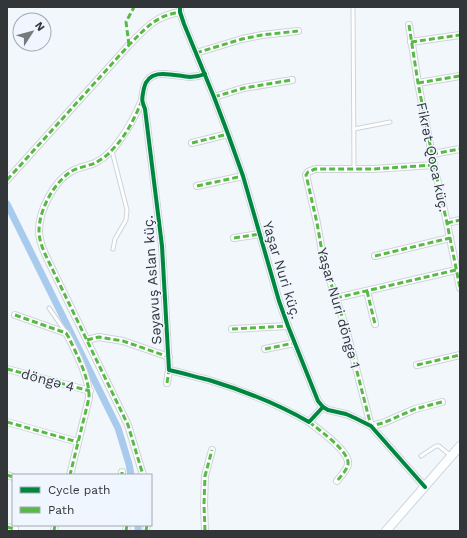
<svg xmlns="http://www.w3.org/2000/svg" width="467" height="538" viewBox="0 0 467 538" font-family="'Work Sans',sans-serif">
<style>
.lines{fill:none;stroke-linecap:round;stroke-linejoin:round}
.canal{stroke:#a8caed;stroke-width:7}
.service-casing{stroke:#d0d4d7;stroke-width:5}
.minor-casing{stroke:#d0d4d7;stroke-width:8}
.tertiary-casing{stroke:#d0d4d7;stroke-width:10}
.service{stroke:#fdfeff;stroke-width:3}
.minor{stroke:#fdfeff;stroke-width:6}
.tertiary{stroke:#fdfeff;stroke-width:8}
.quiet{stroke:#58b947;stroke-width:3;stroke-dasharray:6 3;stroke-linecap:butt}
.cycleway-casing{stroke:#eff6ff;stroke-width:6}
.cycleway{stroke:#00873e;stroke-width:4}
.labels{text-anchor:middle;stroke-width:3;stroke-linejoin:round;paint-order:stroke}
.street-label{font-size:14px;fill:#333639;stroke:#eff6ff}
</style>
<rect width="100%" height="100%" fill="#f2f7fc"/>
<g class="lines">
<g class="canal">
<polyline points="7,204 118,428 129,464 131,475"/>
<polyline points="138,525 138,531"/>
</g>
<g class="service-casing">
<g id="service">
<polyline points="353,7 354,169"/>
<polyline points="354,129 390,122"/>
<polyline points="112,151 127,210 126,220 115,239 113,249"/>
<polyline points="49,308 65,331"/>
<polyline points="421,456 436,446 439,446 451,456"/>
</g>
</g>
<g class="minor-casing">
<g id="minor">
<polyline points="180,7 180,12 184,24 214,97 228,134 243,176 279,301 288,326 318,401 323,407 328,410 346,414 355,418 371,426 425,487"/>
<polyline points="409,25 418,83 434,165 447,223 460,288"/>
<polyline points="411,42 460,35"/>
<polyline points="196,53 242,39 262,35 298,31"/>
<path d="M 205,74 C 200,76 195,77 190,77 C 174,76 149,66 144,88 C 142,99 141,99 145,109 L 162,246 L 169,370 C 183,373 196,377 209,380 C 245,391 276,403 309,422 L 323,407"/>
<polyline points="418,83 460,76"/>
<polyline points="214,97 244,88 292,80"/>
<path d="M 142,100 C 135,117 130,126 120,140 C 117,144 114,149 110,152 C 106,156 101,160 95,163 C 88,166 79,167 72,171 C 54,181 39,210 39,231 C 39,239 42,247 45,254 L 128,425 L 143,475"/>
<polyline points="192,143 228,134"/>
<polyline points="432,154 460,149"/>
<polyline points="434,165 373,169 315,169 308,172 306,175 317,223 324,263 345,325 371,426 383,423 415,409 442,402"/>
<path d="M 7,180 L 129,45 C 146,28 155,16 180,12"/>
<polyline points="197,186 243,176"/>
<polyline points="447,223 460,220"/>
<polyline points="234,238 260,234"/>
<polyline points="375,256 450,238"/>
<polyline points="367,291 375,324"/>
<polyline points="336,298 456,270"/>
<path d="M 15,315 L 66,333 L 69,338 C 77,355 90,379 89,398 L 70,475"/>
<polyline points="232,329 288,326"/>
<polyline points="87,340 99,337 123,341 169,357"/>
<polyline points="265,349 294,343"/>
<polyline points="417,365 460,355"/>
<polyline points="7,369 90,391"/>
<polyline points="167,383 169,370"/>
<polyline points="7,422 78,442"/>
<path d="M 309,422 C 318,429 351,452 348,465 C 346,471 341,476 337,481"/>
<polyline points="122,472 122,475"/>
<polyline points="7,475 13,477"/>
<polyline points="7,527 15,529"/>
<polyline points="54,531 55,525"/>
<polyline points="126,531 127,525"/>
<polyline points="146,531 147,525"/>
<polyline points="205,531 204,504 205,476 212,450"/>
</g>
</g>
<g class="tertiary-casing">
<polyline id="tertiary" points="386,531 460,446"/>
</g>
<use href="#service" class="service"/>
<use href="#minor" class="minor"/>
<use href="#tertiary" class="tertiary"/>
<g class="quiet">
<polyline points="409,25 418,83 434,165 447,223 460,288"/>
<polyline points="411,42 460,35"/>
<polyline points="129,45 126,22 134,7"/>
<polyline points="196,53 242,39 262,35 298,31"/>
<polyline points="418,83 460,76"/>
<polyline points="214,97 244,88 292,80"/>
<path d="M 142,100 C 135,118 126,136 112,150 C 108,155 101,160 95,163 C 88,166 79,167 72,171 C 54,182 39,210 39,231 C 39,239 42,247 45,254 L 128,425 L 143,475"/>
<polyline points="192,143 228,134"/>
<polyline points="432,154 460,149"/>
<polyline points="434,165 373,169 315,169 308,172 306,175 317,223 324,263 345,325 371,426 383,423 415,409 442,402"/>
<path d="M 7,180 L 129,45 C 146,28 155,16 180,12"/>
<polyline points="197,186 243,176"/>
<polyline points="447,223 460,220"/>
<polyline points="234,238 260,234"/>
<polyline points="375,256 450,238"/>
<polyline points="367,291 375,324"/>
<polyline points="336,298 456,270"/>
<path d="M 15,315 L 66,333 L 69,338 C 77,355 90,379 89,398 L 70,475"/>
<polyline points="232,329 288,326"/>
<polyline points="87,340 99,337 123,341 169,357"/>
<polyline points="265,349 294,343"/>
<polyline points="417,365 460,355"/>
<polyline points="7,369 90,391"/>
<polyline points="167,383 169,370"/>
<polyline points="7,422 78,442"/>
<path d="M 309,422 C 318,429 351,452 348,465 C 346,471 341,476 337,481"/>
<polyline points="122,472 122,475"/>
<polyline points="7,475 13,477"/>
<polyline points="7,527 15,529"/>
<polyline points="54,531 55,525"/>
<polyline points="126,531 127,525"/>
<polyline points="146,531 147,525"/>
<polyline points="205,531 204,504 205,476 212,450"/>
</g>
<g class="cycleway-casing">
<g id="cycleway">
<polyline points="180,7 180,12 184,24 214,97 228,134 243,176 279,301 288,326 318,401 323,407 328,410 346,414 355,418 371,426 425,487"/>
<path d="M 205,74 C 200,76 195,77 190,77 C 174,76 149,66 144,88 C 142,99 141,99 145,109 L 162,246 L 169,370 C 183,373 196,377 209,380 C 245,391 276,403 309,422 L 323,407"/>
</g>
</g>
<use href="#cycleway" class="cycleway"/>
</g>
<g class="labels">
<g class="street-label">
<text transform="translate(433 157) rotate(78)" y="5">Fikrət Qoca küç.</text>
<text transform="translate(282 270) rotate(73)" y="5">Yaşar Nuri küç.</text>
<text transform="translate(152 280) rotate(-94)" y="5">Səyavuş Aslan küç.</text>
<text transform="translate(339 308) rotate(74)" y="5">Yaşar Nuri döngə 1</text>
<text transform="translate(48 380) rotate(15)" y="5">döngə 4</text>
</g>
</g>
<rect width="467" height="538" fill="none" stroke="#333639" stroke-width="16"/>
<rect x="12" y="474" width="140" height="52" fill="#eff6ff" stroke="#a4a9b0"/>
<rect x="20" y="487" width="20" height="6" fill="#00873e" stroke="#a4a9b0"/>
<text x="48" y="494" font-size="12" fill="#333639">Cycle path</text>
<rect x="20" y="507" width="20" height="6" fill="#58b947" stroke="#a4a9b0"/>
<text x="48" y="514" font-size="12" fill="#333639">Path</text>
<g transform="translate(32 32) rotate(54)"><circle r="19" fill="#eff6ff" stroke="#a4a9b0"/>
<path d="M0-3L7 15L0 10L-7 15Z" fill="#767a7d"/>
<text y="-6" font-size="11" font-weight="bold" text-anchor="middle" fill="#333639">N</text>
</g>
</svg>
